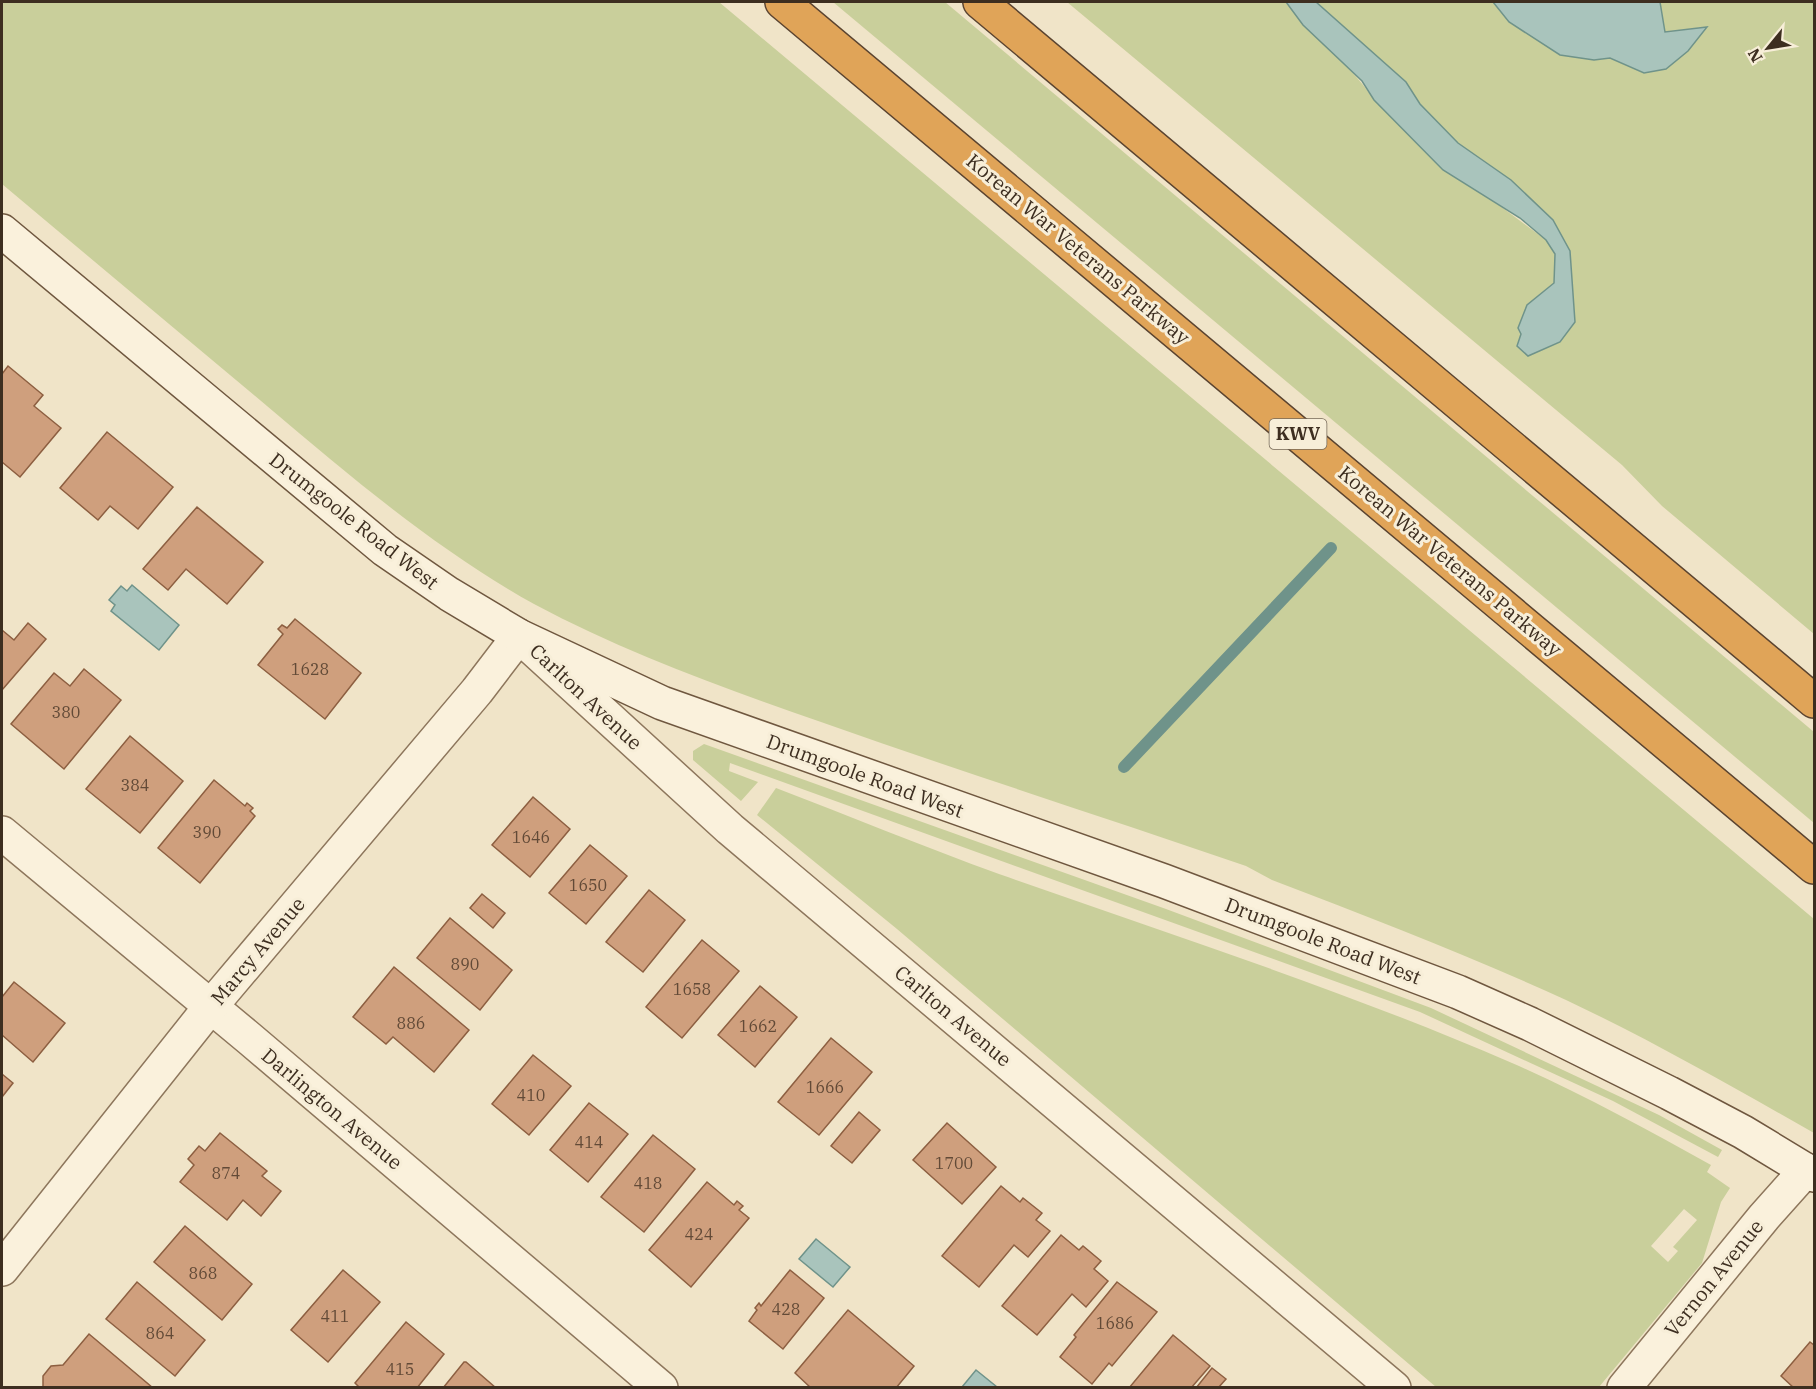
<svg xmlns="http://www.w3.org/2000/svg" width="1816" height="1389" viewBox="0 0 1816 1389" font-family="'IBM Plex Serif',serif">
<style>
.green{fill:#c9cf9b;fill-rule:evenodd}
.water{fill:#a9c4bc;stroke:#6f938a;stroke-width:1.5}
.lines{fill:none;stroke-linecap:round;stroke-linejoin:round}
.stream{stroke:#6f938a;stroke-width:12}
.building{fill:#cf9f7d;stroke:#8d5f41;stroke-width:1.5}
.street-casing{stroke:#8d765c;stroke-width:36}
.secondary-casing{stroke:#6f573f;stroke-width:36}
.highway-casing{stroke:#5b4430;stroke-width:36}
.street{stroke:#faf1dc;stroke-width:33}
.secondary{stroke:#faf1dc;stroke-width:33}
.highway{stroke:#e0a458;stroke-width:33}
.labels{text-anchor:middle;stroke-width:6;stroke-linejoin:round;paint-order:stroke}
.number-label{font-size:16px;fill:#624a37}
.shield{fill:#f7eed8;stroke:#756857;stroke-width:1.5}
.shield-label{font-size:18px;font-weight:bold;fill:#3d2e20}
.street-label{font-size:20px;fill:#3d2e20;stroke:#f7eed8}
</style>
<rect width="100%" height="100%" fill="#f0e4c8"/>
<g class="green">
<path d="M 2,2 L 719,2 L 1814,919 L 1814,1133 C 1733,1087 1651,1040 1566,1000 C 1470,956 1371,918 1272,880 L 1246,866 C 1104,817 962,772 821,722 C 723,688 626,653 534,604 C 437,550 352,478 267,406 C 179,332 90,258 2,184 Z"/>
<polygon points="833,2 945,2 1814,732 1814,823"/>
<path d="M 1067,2 L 1286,2 C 1312,37 1350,63 1374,100 L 1484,194 L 1546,240 L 1555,254 L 1554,283 L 1527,305 L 1519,328 L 1521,334 L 1517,346 L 1528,356 L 1560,342 L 1575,322 L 1570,251 L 1553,220 L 1511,180 L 1458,143 L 1420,104 L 1406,82 L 1316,2 L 1493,2 L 1509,22 L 1594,60 L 1610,58 L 1644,73 L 1705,27 L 1665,32 L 1660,2 L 1814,2 L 1814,634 L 1662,506 L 1622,465 Z"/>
<polygon points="704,744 1166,909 1431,1008 1659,1115 1722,1150 1718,1157 1613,1101 1420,1012 730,763 729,771 758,782 741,801 693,760 693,751"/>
<path d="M 776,788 C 850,816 924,847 999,874 C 1171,935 1344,990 1512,1063 C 1580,1093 1646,1129 1711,1165 L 1707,1172 L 1730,1188 L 1721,1202 L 1702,1263 L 1599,1387 L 1436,1387 L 897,929 L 757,815 ZM 1684,1209 L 1697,1220 L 1673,1247 L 1678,1251 L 1668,1262 L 1651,1246 Z"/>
</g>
<g class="water">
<polygon points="1286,2 1316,2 1406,82 1420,104 1458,143 1511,180 1553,220 1570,251 1575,322 1560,342 1528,356 1517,346 1521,334 1518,328 1527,305 1554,283 1555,254 1546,240 1520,218 1443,170 1374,100 1362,81 1303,25"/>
<polygon points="1493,2 1660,2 1665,32 1707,27 1688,51 1666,69 1644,73 1610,58 1594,60 1560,55 1509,22"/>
<polygon points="132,585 179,625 159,650 111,611 115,605 109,600 121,586 127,591"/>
<polygon points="816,1239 850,1267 833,1287 799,1259"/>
<polygon points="976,1370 997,1387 962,1387"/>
</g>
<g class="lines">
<polyline class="stream" points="1124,767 1331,548"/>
</g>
<g class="building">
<polygon points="8,366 43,395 34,406 61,428 20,477 2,462 2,374"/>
<polygon points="107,432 173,487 138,529 110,506 98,520 60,488"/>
<polygon points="197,507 263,562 227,604 186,569 168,590 143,569"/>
<polygon points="295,619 361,673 325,719 258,665 283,634 278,629 282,625 287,628"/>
<polygon points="28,623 46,639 2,690 2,630 14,640"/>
<polygon points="84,669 121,700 64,769 11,724 54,673 70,686"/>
<polygon points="130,736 183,781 140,833 86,789"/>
<polygon points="214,780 245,806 247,803 253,808 250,811 255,816 200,883 158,848"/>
<polygon points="533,797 570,829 530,877 492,845"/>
<polygon points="590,845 627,876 586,924 549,893"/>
<polygon points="649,890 685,920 643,972 606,942"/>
<polygon points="482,894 505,913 493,928 470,908"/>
<polygon points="450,918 512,970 480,1010 417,958"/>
<polygon points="702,940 739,971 682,1038 646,1007"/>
<polygon points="394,967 469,1030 434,1072 393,1037 386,1044 353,1017"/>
<polygon points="14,982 65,1023 33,1062 2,1035 2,997"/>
<polygon points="760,986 797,1017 755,1067 718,1035"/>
<polygon points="831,1038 872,1072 819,1135 778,1102"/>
<polygon points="533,1055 571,1086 529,1135 492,1104"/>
<polygon points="2,1074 13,1083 2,1097"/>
<polygon points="589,1103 628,1134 588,1182 550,1150"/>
<polygon points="859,1112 880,1130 852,1163 831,1146"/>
<polygon points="947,1123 996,1167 962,1204 913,1160"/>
<polygon points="220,1133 267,1171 262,1176 281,1191 261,1216 243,1200 227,1220 180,1182 194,1165 188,1159 199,1146 205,1151"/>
<polygon points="653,1135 695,1169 644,1232 601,1197"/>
<polygon points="707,1182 734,1205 737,1201 743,1206 739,1210 749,1218 691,1287 649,1250"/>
<polygon points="1001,1186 1020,1202 1023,1198 1042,1213 1036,1220 1050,1231 1028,1257 1014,1245 979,1287 942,1256"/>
<polygon points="185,1226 252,1284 222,1320 154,1262"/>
<polygon points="1061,1235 1079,1250 1083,1246 1101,1261 1094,1269 1108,1281 1086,1307 1072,1294 1037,1335 1002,1306"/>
<polygon points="343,1270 380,1302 328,1362 291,1330"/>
<polygon points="790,1270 824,1298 783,1349 749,1321 757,1310 755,1308 759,1303 761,1306"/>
<polygon points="137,1282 205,1340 175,1376 106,1319"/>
<polygon points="1117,1282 1157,1312 1112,1366 1109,1363 1092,1384 1060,1357 1076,1337 1074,1335"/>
<polygon points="848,1310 914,1366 896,1388 811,1388 795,1373"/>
<polygon points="406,1322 444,1354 417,1388 360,1388 355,1383"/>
<polygon points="89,1334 153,1388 43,1388 43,1376 51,1366 63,1365"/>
<polygon points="1173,1335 1210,1366 1191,1388 1129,1388"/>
<polygon points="1810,1342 1814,1345 1814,1388 1794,1388 1781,1376"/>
<polygon points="464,1362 466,1362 496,1388 443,1388"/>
<polygon points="1212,1368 1226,1379 1218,1388 1196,1388"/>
</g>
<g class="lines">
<g class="street-casing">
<g id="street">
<polyline points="2,833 250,1039 661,1388"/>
<polyline points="2,1269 211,1006 477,691 519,636 730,829 1394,1388"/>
<polyline points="1624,1388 1764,1217 1806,1170"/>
</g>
</g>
<g class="secondary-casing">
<polyline id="secondary" points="2,231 385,550 449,594 519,636 662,703 1164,881 1458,992 1530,1024 1669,1093 1743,1132 1814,1175"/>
</g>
<g class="highway-casing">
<g id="highway">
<polyline points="782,2 1814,867"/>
<polyline points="980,2 1814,701"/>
</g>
</g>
<use href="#street" class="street"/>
<use href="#secondary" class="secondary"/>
<use href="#highway" class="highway"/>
</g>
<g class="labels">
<g class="number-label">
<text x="310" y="675">1628</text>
<text x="66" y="718">380</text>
<text x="135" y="791">384</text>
<text x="207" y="838">390</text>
<text x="531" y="843">1646</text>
<text x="588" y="891">1650</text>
<text x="465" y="970">890</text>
<text x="692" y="995">1658</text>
<text x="411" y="1029">886</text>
<text x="758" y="1032">1662</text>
<text x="825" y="1093">1666</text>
<text x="531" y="1101">410</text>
<text x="589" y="1148">414</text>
<text x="954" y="1169">1700</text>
<text x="226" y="1179">874</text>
<text x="648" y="1189">418</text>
<text x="699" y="1240">424</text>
<text x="203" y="1279">868</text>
<text x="786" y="1315">428</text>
<text x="335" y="1322">411</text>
<text x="1115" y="1329">1686</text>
<text x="160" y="1339">864</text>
<text x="400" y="1375">415</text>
</g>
<rect class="shield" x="1269.5" y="419" width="57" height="30" rx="4.5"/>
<g class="shield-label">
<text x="1298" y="440">KWV</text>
</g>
<g class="street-label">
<text transform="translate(1078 249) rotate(40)" y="7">Korean War Veterans Parkway</text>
<text transform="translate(354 521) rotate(38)" y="7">Drumgoole Road West</text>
<text transform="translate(1450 561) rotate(40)" y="7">Korean War Veterans Parkway</text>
<text transform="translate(586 697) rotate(43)" y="7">Carlton Avenue</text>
<text transform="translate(865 776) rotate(20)" y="7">Drumgoole Road West</text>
<text transform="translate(1323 941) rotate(21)" y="7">Drumgoole Road West</text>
<text transform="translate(258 951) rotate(-50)" y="7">Marcy Avenue</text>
<text transform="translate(953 1016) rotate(40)" y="7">Carlton Avenue</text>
<text transform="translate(332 1109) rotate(40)" y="7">Darlington Avenue</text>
<text transform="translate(1714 1278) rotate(-51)" y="7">Vernon Avenue</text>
</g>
</g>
<rect width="1816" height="1389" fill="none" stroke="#3d2e20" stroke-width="6"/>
<g transform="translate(1768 48) rotate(240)" stroke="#f7eed8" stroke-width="4.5" paint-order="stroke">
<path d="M0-4.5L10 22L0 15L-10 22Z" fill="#3d2e20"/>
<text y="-9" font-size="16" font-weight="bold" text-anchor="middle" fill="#3d2e20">N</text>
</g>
</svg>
